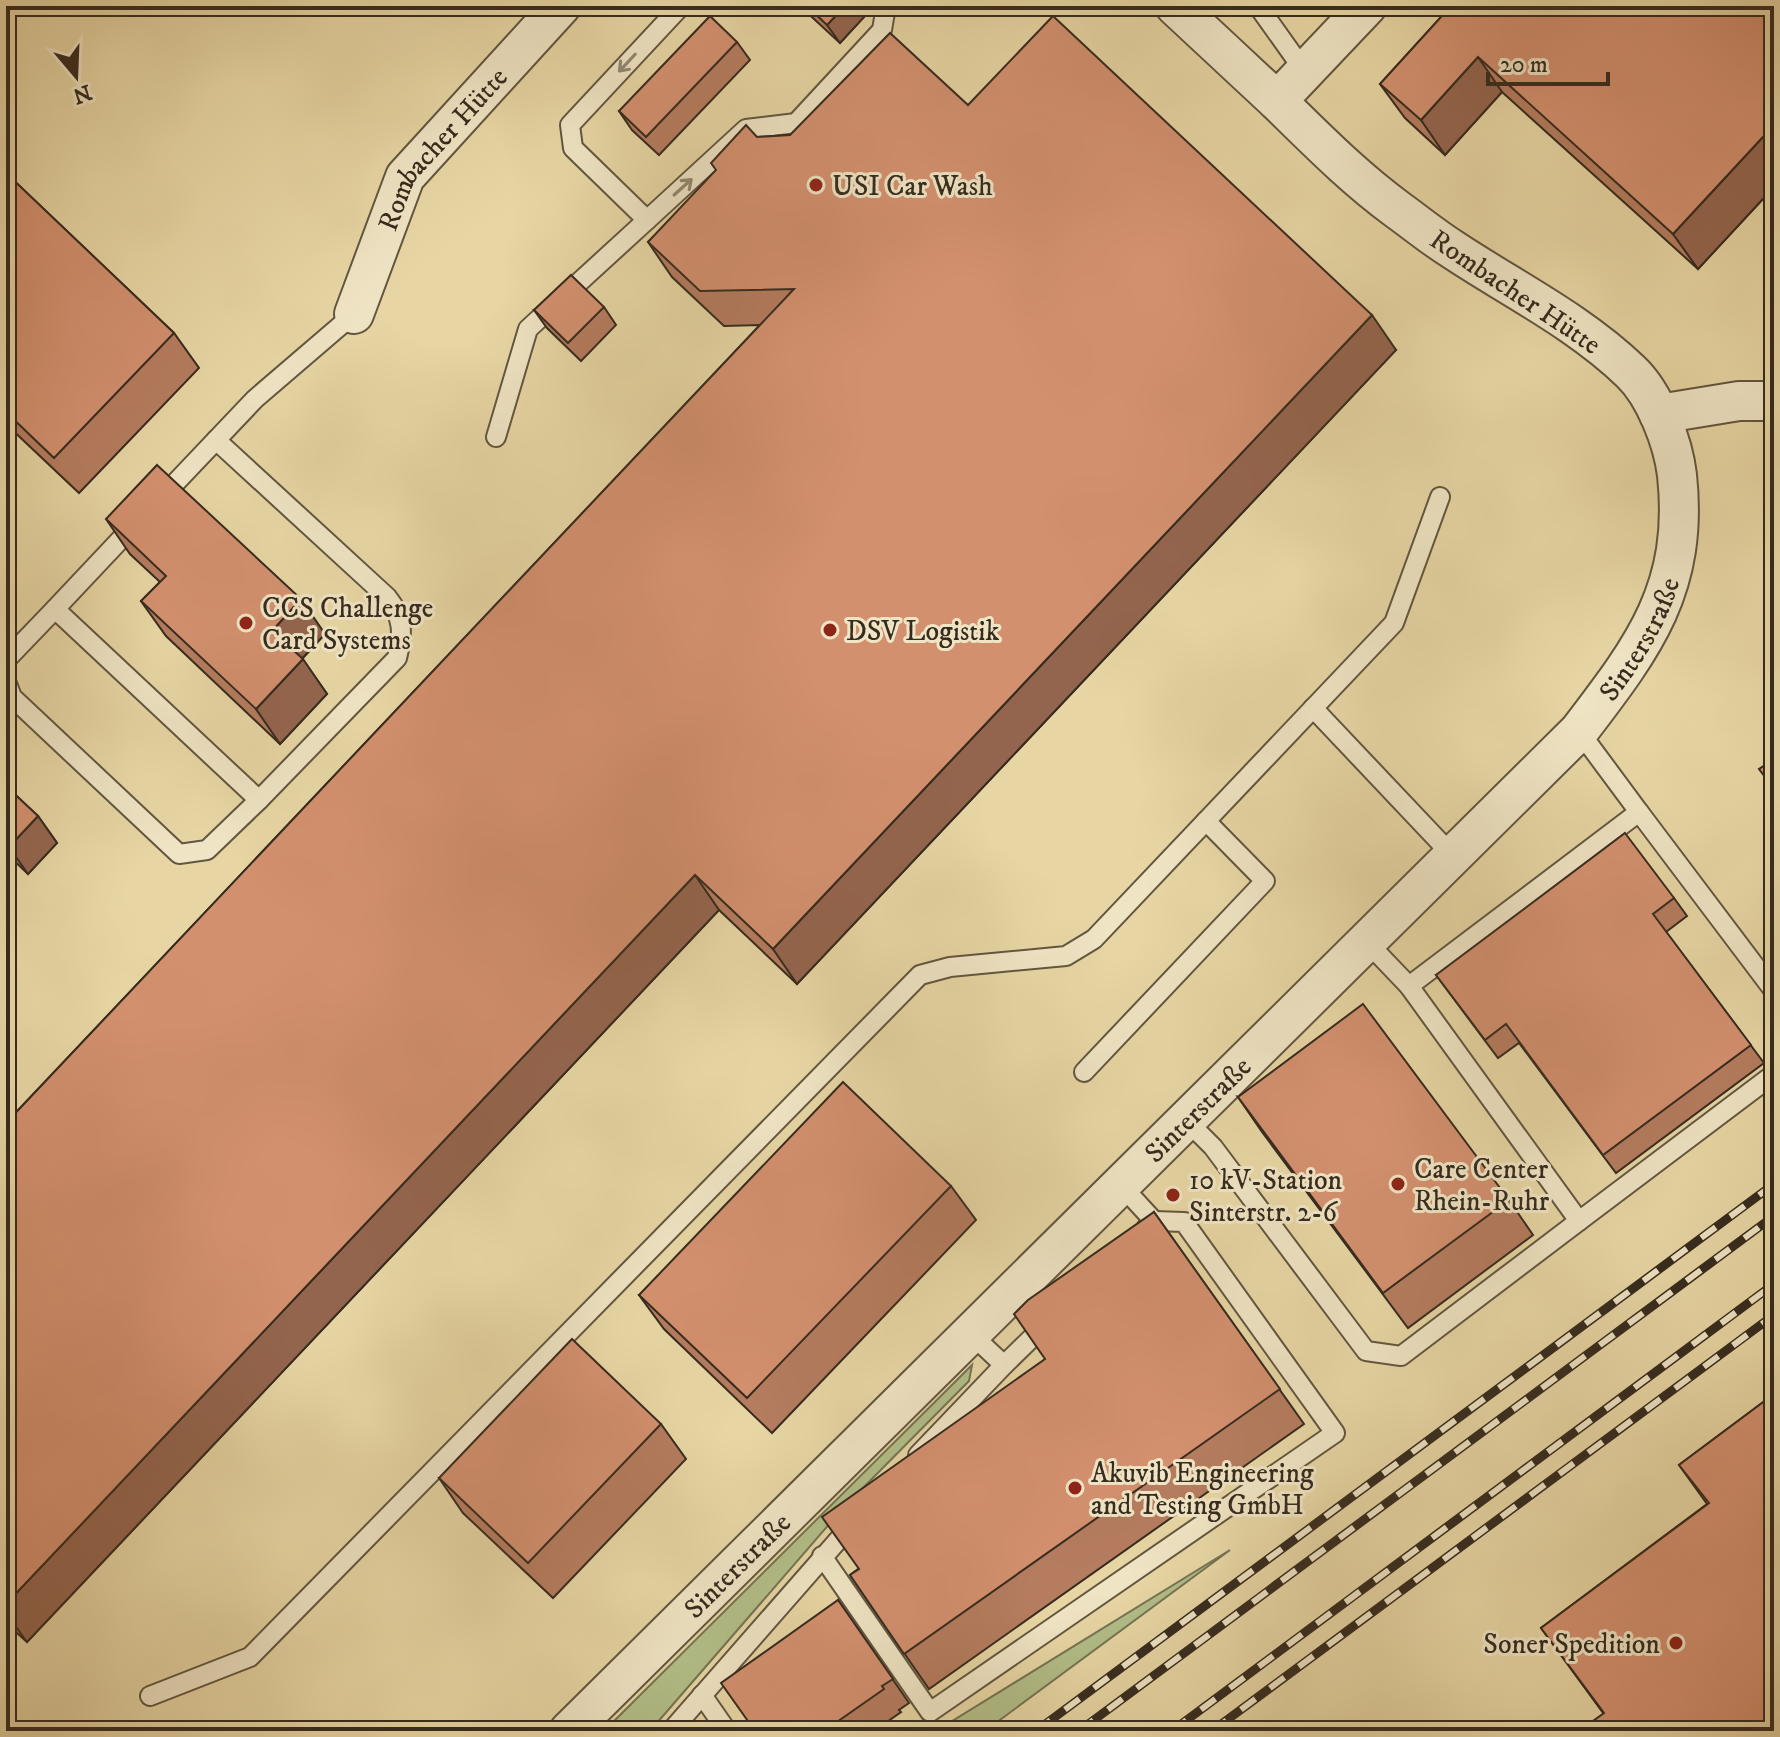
<svg xmlns="http://www.w3.org/2000/svg" width="1780" height="1737" viewBox="0 0 1780 1737" font-family="'IM FELL DW Pica',serif">
<style>
.green{fill:#b2be88;stroke:#747454;stroke-width:2}
.lines{fill:none;stroke-linecap:round;stroke-linejoin:round}
.lane-casing{stroke:#625640;stroke-width:22}
.street-casing{stroke:#625640;stroke-width:42}
.lane{stroke:#efe4c4;stroke-width:18}
.street{stroke:#efe4c4;stroke-width:38}
.rail-casing{stroke:#362b1f;stroke-width:9}
.rail{stroke:#efe4c4;stroke-width:6;stroke-dasharray:18;stroke-linecap:butt}
.wall{fill:#b57c5f;stroke:#362b1f;stroke-width:2}
.shaded-wall{fill:#94654e;stroke:#362b1f;stroke-width:2}
.building{fill:#d3906f;stroke:#362b1f;stroke-width:2}
.oneway{stroke:#928872}
.poi-dot{fill:#8f2418;stroke:#efe4c4;stroke-width:3}
.labels{text-anchor:middle;stroke-width:6;stroke-linejoin:round;paint-order:stroke}
.street-label{font-size:28px;fill:#362b1f;stroke:#efe4c4}
.poi-label{font-size:28px;fill:#362b1f;stroke:#efe4c4;text-anchor:start}
</style>
<rect width="100%" height="100%" fill="#e7d6a4"/>
<filter id="stains"><feTurbulence type="fractalNoise" baseFrequency=".0025" numOctaves="4"/><feColorMatrix values="0 0 0 0 .2 0 0 0 0 .09 0 0 0 0 .02 0 0 0 .5 -.17"/></filter>
<radialGradient id="worn" r=".72"><stop offset=".6" stop-color="#630" stop-opacity="0"/><stop offset="1" stop-color="#630" stop-opacity=".3"/></radialGradient>
<g class="green">
<polygon points="972,1365 969,1381 844,1507 650,1731 604,1731"/>
<polygon points="1230,1550 985,1731 936,1731"/>
</g>
<g class="lines">
<g class="lane-casing">
<g id="lane">
<polyline points="681,6 570,125 573,148 647,220 746,129 796,123 882,30 886,6"/>
<polyline points="1258,6 1305,72"/>
<polyline points="496,437 528,329 647,220"/>
<polyline points="160,499 255,399 354,314"/>
<path d="M 136,523 L 55,609 L 259,800 L 397,658 C 403,634 404,618 387,597 L 216,440"/>
<polyline points="6,660 55,609"/>
<polyline points="6,681 12,697 179,854 207,850 259,800"/>
<polyline points="1313,708 1453,856"/>
<polyline points="1639,812 1774,991"/>
<polyline points="1366,941 1409,986 1639,812 1579,731"/>
<polyline points="1409,986 1579,1221 1774,1074"/>
<polyline points="1084,1072 1265,881 1206,821"/>
<polyline points="1185,1119 1213,1147 1366,1351 1401,1356 1579,1221"/>
<polyline points="1120,1184 1154,1221 1147,1227"/>
<polyline points="1004,1365 1048,1322"/>
<polyline points="918,1455 1004,1365 970,1333"/>
<polyline points="822,1556 930,1712 1335,1433 1184,1222 1154,1221"/>
<polyline points="702,1695 727,1731"/>
<polyline points="150,1696 250,1657 920,975 950,967 1066,956 1094,939 1394,623 1440,497"/>
<polyline points="671,1731 854,1522"/>
</g>
</g>
<g class="street-casing">
<g id="street">
<polyline points="1277,101 1367,6"/>
<path id="s1" d="M 354,314 L 405,177 L 561,6"/>
<polyline points="1659,414 1739,401 1774,401"/>
<path id="s2" d="M 569,1731 L 1579,731 C 1644,646 1689,588 1677,475 C 1673,442 1655,395 1631,372 C 1578,321 1512,289 1452,249 C 1433,237 1416,223 1398,210 C 1353,177 1316,139 1277,101 C 1243,69 1209,38 1175,6"/>
</g>
</g>
<use href="#lane" class="lane"/>
<use href="#street" class="street"/>
<g class="rail-casing">
<g id="rail">
<polyline points="1036,1731 1774,1184"/>
<polyline points="1079,1731 1774,1216"/>
<polyline points="1172,1731 1774,1284"/>
<polyline points="1212,1731 1774,1315"/>
</g>
</g>
<use href="#rail" class="rail"/>
</g>
<g class="wall">
<polygon points="800,6 858,6 865,16 840,43"/>
<polygon points="1451,6 1774,6 1774,187 1698,269 1502,92 1445,155 1405,118 1380,84"/>
<polygon points="737,42 750,60 659,155 632,130 619,111"/>
<polygon points="968,105 1396,350 797,984 719,910 27,1642 6,1623 6,1123 760,325 724,326 672,277 648,242 757,137 790,135"/>
<polygon points="6,173 174,333 199,368 79,493 6,424"/>
<polygon points="604,307 616,325 581,361 547,328 534,310"/>
<polygon points="106,519 325,634 302,659 327,694 280,744 166,636 141,601 160,582 130,554"/>
<polygon points="6,786 38,816 57,843 28,874 6,853"/>
<polygon points="1674,898 1687,916 1666,932 1764,1063 1616,1173 1519,1043 1498,1058 1436,975"/>
<polygon points="1238,1097 1509,1200 1533,1235 1408,1328 1262,1132"/>
<polygon points="951,1186 976,1220 772,1433 664,1329 639,1295"/>
<polygon points="1154,1212 1304,1424 929,1689 850,1575 858,1569 1045,1359"/>
<polygon points="1774,1394 1603,1713 1541,1628 1707,1504 1679,1465"/>
<polygon points="661,1424 686,1459 553,1598 463,1513 439,1478"/>
<polygon points="838,1600 909,1703 899,1710 901,1712 874,1731 754,1731"/>
</g>
<g class="shaded-wall">
<polygon points="845,6 858,6 865,16 840,43 827,25"/>
<polygon points="1478,57 1502,92 1445,155 1421,120"/>
<polygon points="1774,125 1774,187 1698,269 1673,234"/>
<polygon points="1372,315 1396,350 797,984 773,949"/>
<polygon points="301,599 325,634 296,665 272,631"/>
<polygon points="303,659 327,694 280,744 256,709"/>
<polygon points="38,816 57,843 28,874 9,847"/>
<polygon points="695,875 719,910 27,1642 6,1613 6,1604"/>
</g>
<g class="building">
<polygon points="807,6 845,6 827,25"/>
<polygon points="1451,6 1774,6 1774,125 1673,234 1478,57 1421,120 1380,84"/>
<polygon points="710,16 737,42 646,137 619,111"/>
<polygon points="1053,16 1372,315 773,949 695,875 6,1604 6,1123 794,289 700,291 648,242 716,170 711,163 746,125 757,137 790,135 890,33 968,105"/>
<polygon points="6,173 174,333 54,458 6,412"/>
<polygon points="571,275 604,307 568,343 534,310"/>
<polygon points="157,465 301,599 272,631 303,659 256,709 141,601 166,576 106,519"/>
<polygon points="1774,759 1774,789 1759,769"/>
<polygon points="6,786 38,816 9,847 6,844"/>
<polygon points="1625,833 1674,898 1653,914 1751,1045 1603,1155 1506,1024 1485,1040 1436,975"/>
<polygon points="1363,1004 1509,1200 1383,1293 1238,1097"/>
<polygon points="843,1082 951,1186 747,1398 639,1295"/>
<polygon points="1154,1212 1280,1389 904,1654 850,1575 859,1569 822,1517 1045,1359 1014,1314 1028,1300"/>
<polygon points="572,1339 661,1424 528,1563 439,1478"/>
<polygon points="1774,1394 1774,1731 1579,1731 1604,1713 1541,1628 1709,1503 1679,1465"/>
<polygon points="838,1600 893,1679 882,1686 884,1689 824,1731 755,1731 721,1683"/>
</g>
<defs><path id="oneway-shaft" d="M-6 0H5M1.5-3L5.5 0L1.5 3" fill="none" stroke-width="1.6" stroke-linecap="round" stroke-linejoin="round" transform="scale(2)"/></defs>
<g class="oneway">
<use href="#oneway-shaft" transform="translate(627 63) rotate(133)"/>
<use href="#oneway-shaft" transform="translate(683 187) rotate(-42)"/>
</g>
<g class="poi-dot">
<circle cx="816" cy="185" r="8"/>
<circle cx="246" cy="623" r="8"/>
<circle cx="830" cy="630" r="8"/>
<circle cx="1398" cy="1184" r="8"/>
<circle cx="1173" cy="1195" r="8"/>
<circle cx="1075" cy="1488" r="8"/>
<circle cx="1676" cy="1643" r="8"/>
</g>
<g class="labels">
<g class="street-label">
<text dy="10" stroke="none"><textPath href="#s1" startOffset="190">Rombacher Hütte</textPath></text>
<text transform="translate(1516 291) rotate(34)" y="10">Rombacher Hütte</text>
<text dy="10" stroke="none"><textPath href="#s2" startOffset="1532">Sinterstraße</textPath></text>
<text dy="10" stroke="none"><textPath href="#s2" startOffset="884">Sinterstraße</textPath></text>
<text dy="10" stroke="none"><textPath href="#s2" startOffset="236">Sinterstraße</textPath></text>
</g>
<g class="poi-label">
<text x="832" y="195">USI Car Wash</text>
<text x="262" y="617">CCS Challenge<tspan x="262" dy="32">Card Systems</tspan></text>
<text x="846" y="640">DSV Logistik</text>
<text x="1414" y="1178">Care Center<tspan x="1414" dy="32">Rhein-Ruhr</tspan></text>
<text x="1189" y="1189">10 kV-Station<tspan x="1189" dy="32">Sinterstr. 2-6</tspan></text>
<text x="1091" y="1482">Akuvib Engineering<tspan x="1091" dy="32">and Testing GmbH</tspan></text>
<text x="1660" y="1653" text-anchor="end">Soner Spedition</text>
</g>
</g>
<rect width="1780" height="1737" fill="none" stroke="#e7d6a4" stroke-width="32"/>
<rect x="8" y="8" width="1764" height="1721" fill="none" stroke="#362b1f" stroke-width="4"/>
<rect x="16" y="16" width="1748" height="1705" fill="none" stroke="#362b1f" stroke-width="2"/>
<g transform="translate(76 76) rotate(161)" stroke="#efe4c4" stroke-width="6" paint-order="stroke">
<path d="M0-6L14 30L0 20L-14 30Z" fill="#362b1f"/>
<text y="-12" font-size="22" font-weight="bold" text-anchor="middle" fill="#362b1f">N</text>
</g>
<path d="M1488 72v12h120v-12" fill="none" stroke="#362b1f" stroke-width="4"/>
<text x="1500" y="72" font-size="24" fill="#362b1f" stroke="#efe4c4" stroke-width="6" paint-order="stroke">20 m</text>
<rect width="100%" height="100%" filter="url(#stains)"/>
<rect width="100%" height="100%" fill="url(#worn)"/>
</svg>
